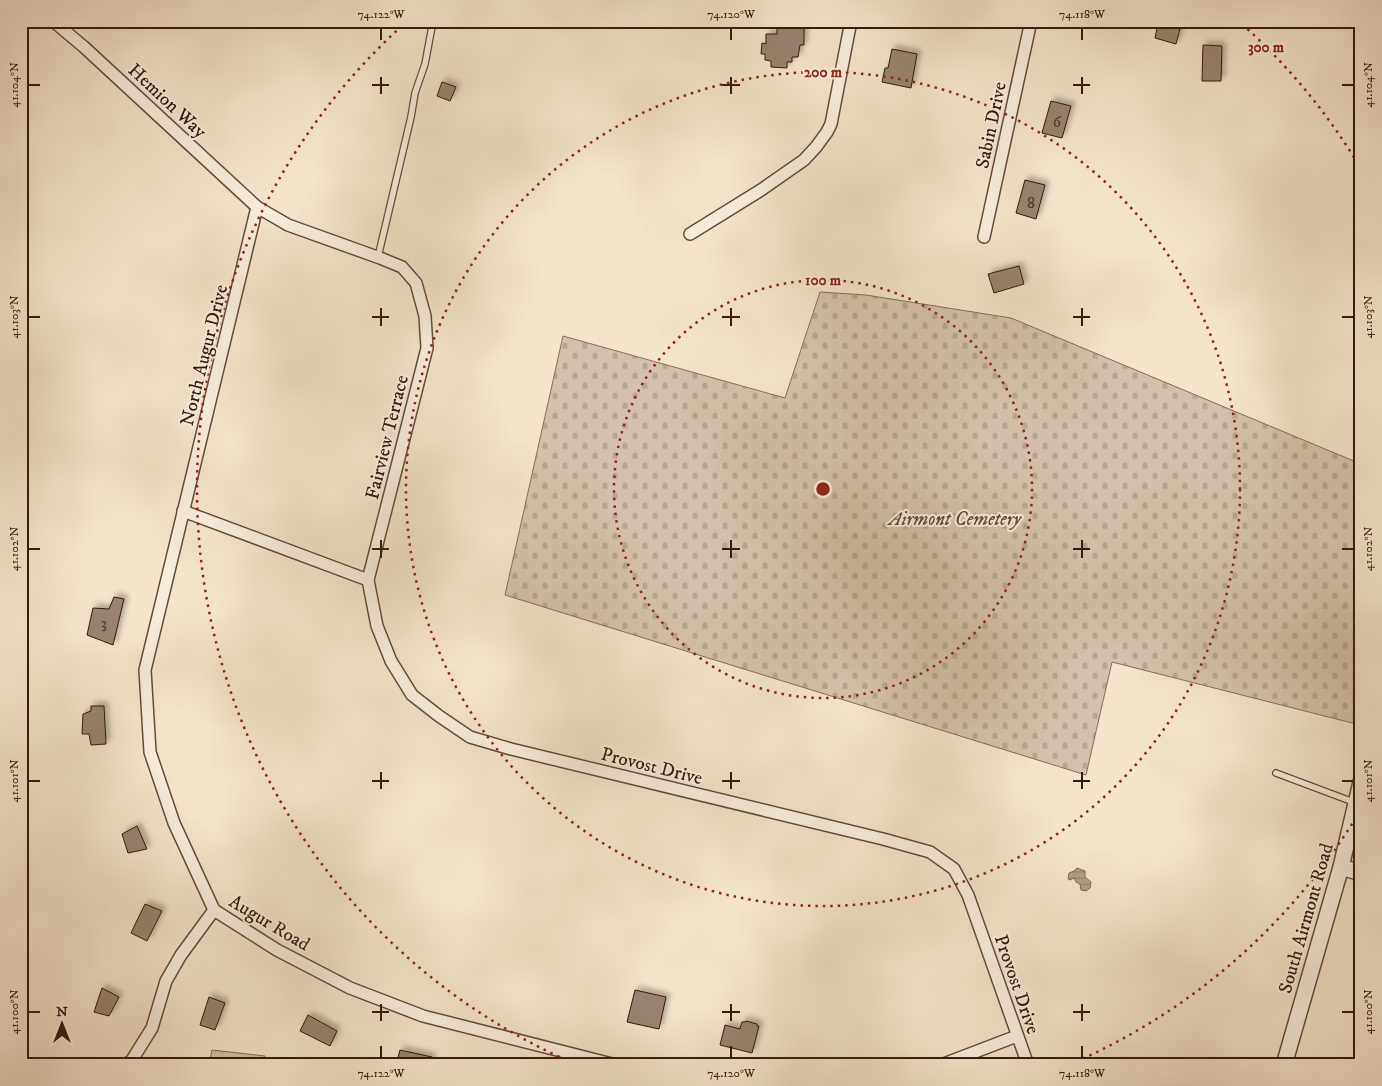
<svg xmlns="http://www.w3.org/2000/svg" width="1382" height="1086" viewBox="0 0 1382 1086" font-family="'IM FELL DW Pica',serif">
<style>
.forest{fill:url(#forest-crowns);stroke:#846d5c}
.cemetery{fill:url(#cemetery-stones);stroke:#846d5c}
.water{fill:url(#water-rules);stroke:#806958}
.building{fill:#978370;stroke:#34190d;filter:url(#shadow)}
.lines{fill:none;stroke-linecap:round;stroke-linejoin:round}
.service-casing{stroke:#644c3c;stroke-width:8}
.minor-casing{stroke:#644c3c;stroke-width:14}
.tertiary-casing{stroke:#644c3c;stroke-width:18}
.service{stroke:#f7eddd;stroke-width:5.5}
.minor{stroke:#f7eddd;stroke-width:11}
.tertiary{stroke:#f7eddd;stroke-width:15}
.ticks{fill:none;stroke:#34190d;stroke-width:2}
.ring{fill:none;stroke:#8f2418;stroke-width:2.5;stroke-dasharray:2.5 5}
.labels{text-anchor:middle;stroke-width:4;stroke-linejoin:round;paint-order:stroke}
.number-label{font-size:16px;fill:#4d3426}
.street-label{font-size:19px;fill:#34190d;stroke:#f7eddd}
.park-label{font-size:19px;font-style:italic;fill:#644b3c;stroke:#f7eddd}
.centre{fill:#8f2418;stroke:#f7eddd;stroke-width:2.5}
.ring-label{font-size:15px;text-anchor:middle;font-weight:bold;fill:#8f2418;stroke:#f7eddd;stroke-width:4;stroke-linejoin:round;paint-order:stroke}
.neatline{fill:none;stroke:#34190d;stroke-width:2}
.ticks-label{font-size:12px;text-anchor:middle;fill:#34190d}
</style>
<defs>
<pattern id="forest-crowns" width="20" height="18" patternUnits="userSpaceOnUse" patternTransform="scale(1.25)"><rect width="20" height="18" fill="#d3c1ab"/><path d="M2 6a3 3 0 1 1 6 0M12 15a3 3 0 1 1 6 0" fill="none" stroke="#b6a592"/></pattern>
<pattern id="cemetery-stones" width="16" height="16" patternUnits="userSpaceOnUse" patternTransform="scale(1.25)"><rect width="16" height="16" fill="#d3c1ab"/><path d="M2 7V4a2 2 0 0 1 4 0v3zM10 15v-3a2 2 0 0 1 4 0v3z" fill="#b6a592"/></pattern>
<pattern id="water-rules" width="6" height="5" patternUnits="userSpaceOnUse" patternTransform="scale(1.25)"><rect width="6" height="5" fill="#b29f8a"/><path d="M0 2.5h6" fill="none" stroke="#92816f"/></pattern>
<filter id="shadow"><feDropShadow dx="4" dy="-4" stdDeviation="2.5" flood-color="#0004"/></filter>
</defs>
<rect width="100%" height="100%" fill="#f3e4cb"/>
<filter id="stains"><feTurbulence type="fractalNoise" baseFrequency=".004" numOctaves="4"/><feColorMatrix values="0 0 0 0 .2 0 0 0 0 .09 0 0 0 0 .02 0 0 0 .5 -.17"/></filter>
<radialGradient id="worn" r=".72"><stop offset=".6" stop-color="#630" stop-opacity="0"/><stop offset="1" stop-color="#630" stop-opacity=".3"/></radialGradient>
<polygon class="forest" points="212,1050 265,1056 261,1065 209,1065"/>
<polygon class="cemetery" points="820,292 866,295 1011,318 1361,464 1361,705 1356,724 1112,662 1086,775 505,595 563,336 785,398"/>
<polygon class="water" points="1077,868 1085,871 1085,877 1091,882 1090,888 1086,891 1081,890 1080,884 1076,882 1074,878 1070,880 1068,879 1069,873 1074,871"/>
<g class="building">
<polygon points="1158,24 1180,29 1176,44 1155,38"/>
<polygon points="777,26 804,28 804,45 800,45 798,57 792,57 792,62 787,62 787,68 771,67 771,61 765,60 765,54 761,54 762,43 766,44 766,34 777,34"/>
<polygon points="1203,45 1222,46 1221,81 1202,81"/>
<polygon points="892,49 917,54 911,88 882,82 885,68 888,68"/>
<polygon points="442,82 456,87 450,101 437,96"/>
<polygon points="1051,101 1071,106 1062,138 1042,133"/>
<polygon points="1025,180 1045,185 1036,219 1016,213"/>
<polygon points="1019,266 1024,284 994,293 988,274"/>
<polygon points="114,597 124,599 113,645 87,635 93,608 109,609"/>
<polygon points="91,706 104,706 106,744 91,745 89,734 82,734 83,714 91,711"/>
<polygon points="137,826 147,849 128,853 122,834"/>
<polygon points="145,904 162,911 147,941 131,933"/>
<polygon points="102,988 119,997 109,1016 94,1012"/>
<polygon points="635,990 666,997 659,1029 627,1022"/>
<polygon points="209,997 225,1003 215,1030 200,1025"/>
<polygon points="308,1015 337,1031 330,1046 300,1031"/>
<polygon points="746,1021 757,1024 757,1026 759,1026 752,1053 720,1045 725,1025 740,1029 742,1022 745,1022"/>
<polygon points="400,1050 432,1057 430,1065 396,1065"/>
</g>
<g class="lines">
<g class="service-casing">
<g id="service">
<polyline points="378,257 411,117 415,93 425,64 433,21"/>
<polyline points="1276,773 1356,803"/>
</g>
</g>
<g class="minor-casing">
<g id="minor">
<polyline points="53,21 84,47 257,207 288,225 380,258 402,267 416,283 425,316 427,348 368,580 377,626 391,661 412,695 439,716 470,737 511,749 883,839 930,852 954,869 968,895 1028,1065"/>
<polyline points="257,207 145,670 150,752 174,823 214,910 277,950 350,988 423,1016 616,1065"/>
<polyline points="690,234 761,190 804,160 816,147 827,132 831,124 851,21"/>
<polyline points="984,237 1031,21"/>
<polyline points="183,511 368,580"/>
<polyline points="126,1065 132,1060 152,1028 166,981 181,955 214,910"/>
<polyline points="941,1065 1017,1036"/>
</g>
</g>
<g class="tertiary-casing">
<g id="tertiary">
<polyline points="1341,867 1361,873"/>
<polyline points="1284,1065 1341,867 1361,782"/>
</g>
</g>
<use href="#service" class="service"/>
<use href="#minor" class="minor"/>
<use href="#tertiary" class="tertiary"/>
</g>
<path class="ticks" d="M 381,28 L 381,40M 731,28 L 731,40M 1082,28 L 1082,40M 381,77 L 381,94M 731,77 L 731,94M 1082,77 L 1082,94M 28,85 L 40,85M 372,85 L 389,85M 722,85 L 740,85M 1073,85 L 1090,85M 1342,85 L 1354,85M 381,308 L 381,326M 731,308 L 731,326M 1082,308 L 1082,326M 28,317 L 40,317M 372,317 L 389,317M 722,317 L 740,317M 1073,317 L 1090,317M 1342,317 L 1354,317M 381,540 L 381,558M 731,540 L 731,558M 1082,540 L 1082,558M 28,549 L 40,549M 372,549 L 389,549M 722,549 L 740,549M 1073,549 L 1090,549M 1342,549 L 1354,549M 381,772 L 381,789M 731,772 L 731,789M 1082,772 L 1082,789M 28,781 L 40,781M 372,781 L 389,781M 722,781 L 740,781M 1073,781 L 1090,781M 1342,781 L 1354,781M 381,1004 L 381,1021M 731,1004 L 731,1021M 1082,1004 L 1082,1021M 28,1012 L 40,1012M 372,1012 L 389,1012M 722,1012 L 740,1012M 1073,1012 L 1090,1012M 1342,1012 L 1354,1012M 381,1046 L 381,1058M 731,1046 L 731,1058M 1082,1046 L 1082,1058"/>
<g class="ring">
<circle cx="823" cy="489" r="209"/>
<circle cx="823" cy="489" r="417"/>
<path d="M1360 811A626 626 0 0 1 1073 1063M573 1063A626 626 0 0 1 404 24M1242 24A626 626 0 0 1 1360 167"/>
</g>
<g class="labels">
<g class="number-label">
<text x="1057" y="127">6</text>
<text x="1031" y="208">8</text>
<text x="104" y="628">3</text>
</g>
<g class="street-label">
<text transform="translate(168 100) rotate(43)" y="7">Hemion Way</text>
<text transform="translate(990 125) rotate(-78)" y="7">Sabin Drive</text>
<text transform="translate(203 355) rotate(-76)" y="7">North Augur Drive</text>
<text transform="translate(386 437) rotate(-76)" y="7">Fairview Terrace</text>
<text transform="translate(652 765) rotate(14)" y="7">Provost Drive</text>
<text transform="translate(1305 918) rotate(-74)" y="7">South Airmont Road</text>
<text transform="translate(270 922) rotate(31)" y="7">Augur Road</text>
<text transform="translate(1018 984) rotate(71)" y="7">Provost Drive</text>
</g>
<g class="park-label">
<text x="955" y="525">Airmont Cemetery</text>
</g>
</g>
<circle cx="823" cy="489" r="8" class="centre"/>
<g class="ring-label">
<text x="1266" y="52">300 m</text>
<text x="823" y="77">200 m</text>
<text x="823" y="285">100 m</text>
</g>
<rect width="1382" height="1086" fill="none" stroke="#f3e4cb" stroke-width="55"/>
<g transform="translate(62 1024)" stroke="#f7eddd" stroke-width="4" paint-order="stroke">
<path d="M0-4L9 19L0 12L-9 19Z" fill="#34190d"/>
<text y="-8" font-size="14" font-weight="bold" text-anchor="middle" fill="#34190d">N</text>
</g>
<rect x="28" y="28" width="1326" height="1030" class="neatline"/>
<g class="ticks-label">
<text x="381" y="18">74.122°W</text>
<text x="731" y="18">74.120°W</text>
<text x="1082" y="18">74.118°W</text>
<text transform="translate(14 85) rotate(-90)" y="4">41.104°N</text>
<text transform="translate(1368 85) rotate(-90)" y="4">41.104°N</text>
<text transform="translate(14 317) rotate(-90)" y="4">41.103°N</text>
<text transform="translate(1368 317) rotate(-90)" y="4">41.103°N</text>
<text transform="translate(14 549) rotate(-90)" y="4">41.102°N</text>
<text transform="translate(1368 549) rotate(-90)" y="4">41.102°N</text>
<text transform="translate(14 781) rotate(-90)" y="4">41.101°N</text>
<text transform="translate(1368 781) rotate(-90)" y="4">41.101°N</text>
<text transform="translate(14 1012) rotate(-90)" y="4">41.100°N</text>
<text transform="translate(1368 1012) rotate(-90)" y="4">41.100°N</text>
<text x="381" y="1077">74.122°W</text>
<text x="731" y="1077">74.120°W</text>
<text x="1082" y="1077">74.118°W</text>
</g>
<rect width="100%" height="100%" filter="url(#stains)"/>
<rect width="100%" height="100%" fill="url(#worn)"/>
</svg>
